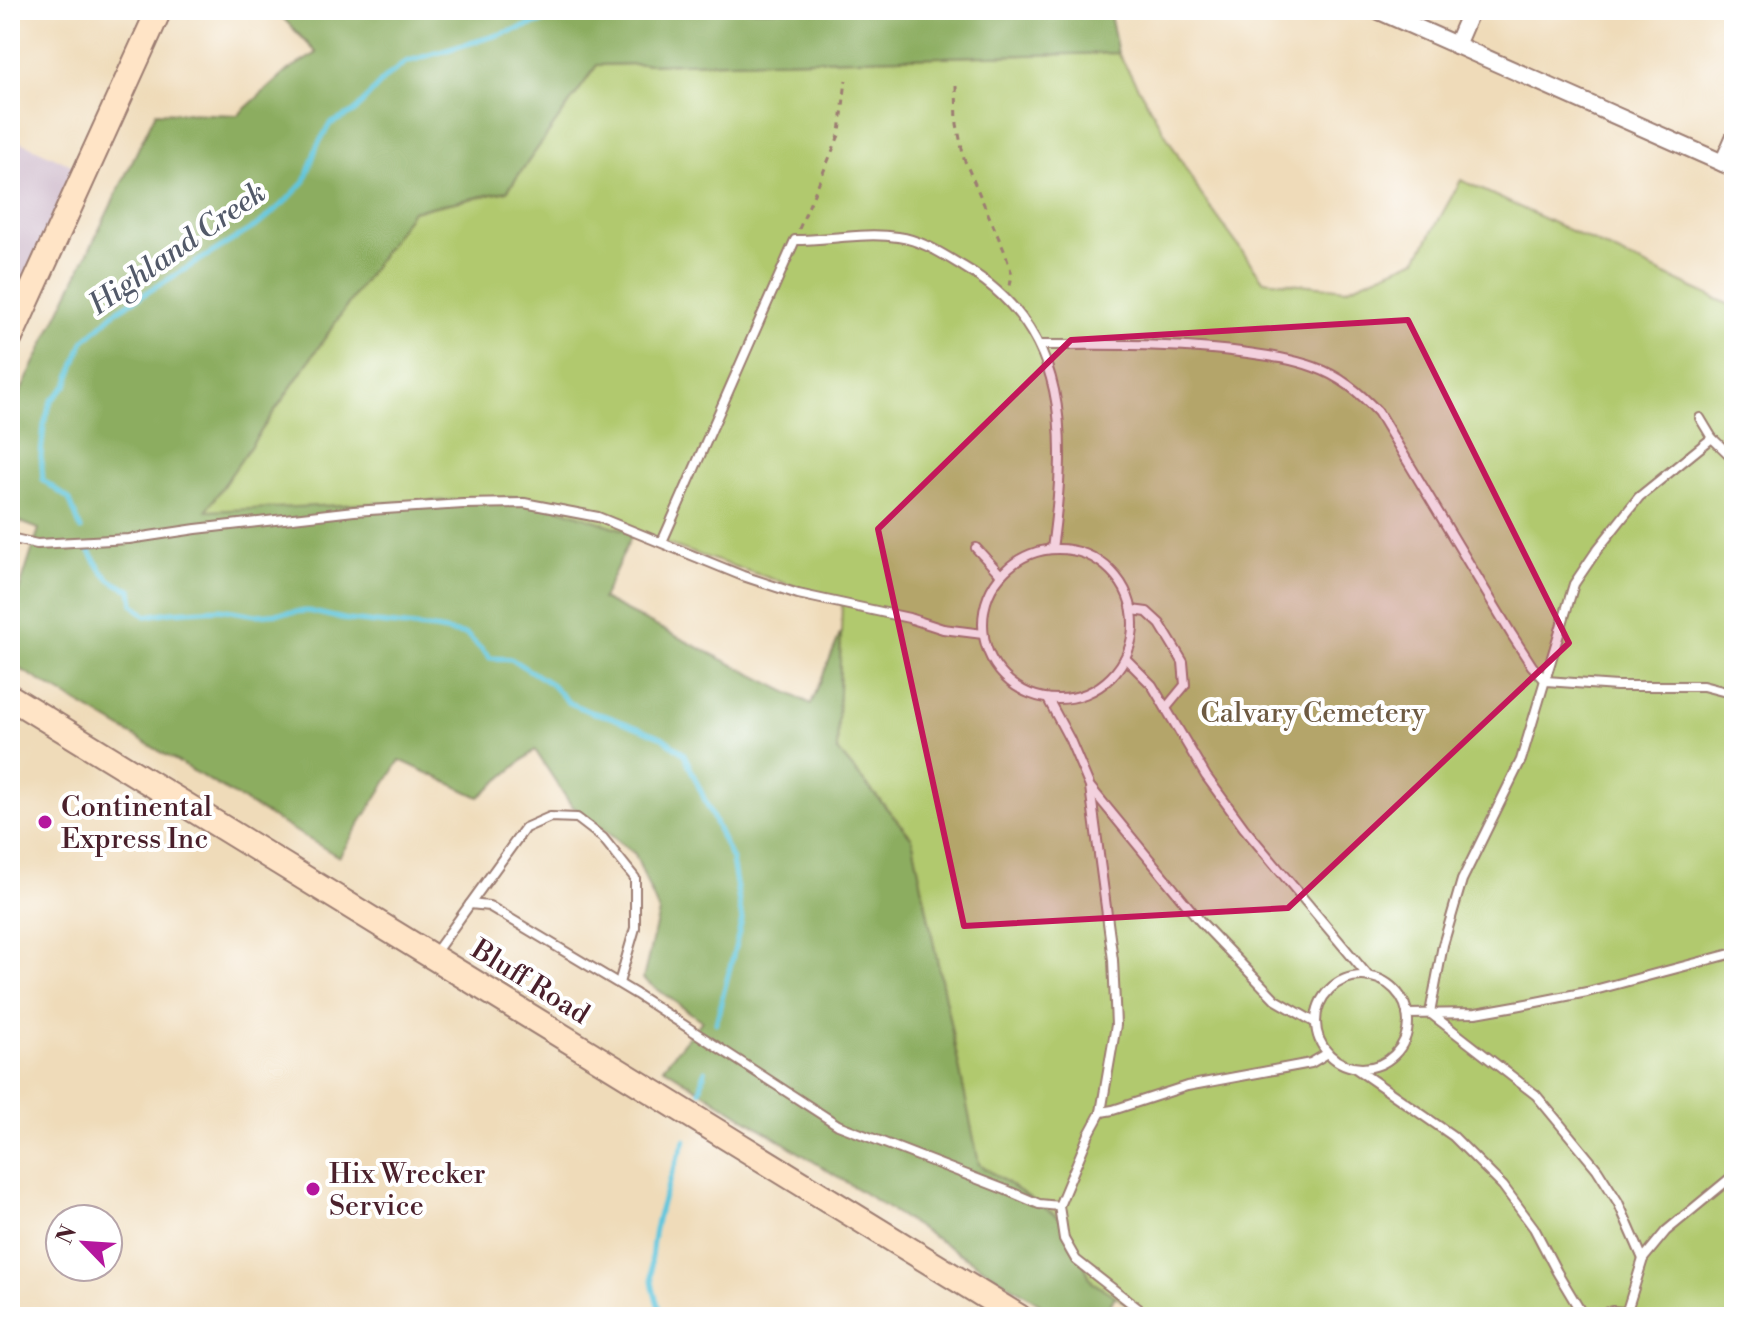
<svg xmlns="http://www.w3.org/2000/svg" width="1744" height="1327" viewBox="0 0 1744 1327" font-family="'Libre Bodoni',serif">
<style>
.industrial{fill:#d0bdcd}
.green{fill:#b1c96e;stroke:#7e744c;stroke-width:2}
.forest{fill:#8cad61;stroke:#6b6646;stroke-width:2}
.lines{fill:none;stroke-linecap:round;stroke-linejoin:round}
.stream{stroke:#60c6dd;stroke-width:5}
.service-casing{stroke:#9c7d72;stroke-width:12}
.minor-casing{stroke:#9c7d72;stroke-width:20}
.secondary-casing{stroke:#9c7d72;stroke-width:28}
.path{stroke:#9c7d72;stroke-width:3;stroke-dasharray:6 6;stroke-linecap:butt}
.service{stroke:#fff;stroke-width:8}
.minor{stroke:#fff;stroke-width:16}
.secondary{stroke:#ffe4c6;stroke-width:24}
.marked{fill:#c2185b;fill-opacity:0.2;stroke:#c2185b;stroke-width:6;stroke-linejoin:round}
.poi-dot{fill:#b5179e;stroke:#fff;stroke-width:3}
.labels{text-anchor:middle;stroke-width:8;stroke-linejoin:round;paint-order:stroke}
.park-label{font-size:28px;fill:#6e5a42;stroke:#fff}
.poi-label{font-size:28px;fill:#4a1f2b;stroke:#fff;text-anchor:start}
.street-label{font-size:28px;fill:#4a1f2b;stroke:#fff}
.water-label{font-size:30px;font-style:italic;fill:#525969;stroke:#fff}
</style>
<rect width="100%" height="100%" fill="#fff"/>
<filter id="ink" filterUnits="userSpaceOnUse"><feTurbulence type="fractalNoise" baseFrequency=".0125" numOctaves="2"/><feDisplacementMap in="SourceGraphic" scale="16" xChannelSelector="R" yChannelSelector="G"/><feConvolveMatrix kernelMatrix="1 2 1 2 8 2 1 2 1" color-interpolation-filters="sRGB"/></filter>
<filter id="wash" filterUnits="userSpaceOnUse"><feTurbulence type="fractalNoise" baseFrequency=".006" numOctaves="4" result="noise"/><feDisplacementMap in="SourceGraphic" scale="32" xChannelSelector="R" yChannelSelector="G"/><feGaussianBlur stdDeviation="1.8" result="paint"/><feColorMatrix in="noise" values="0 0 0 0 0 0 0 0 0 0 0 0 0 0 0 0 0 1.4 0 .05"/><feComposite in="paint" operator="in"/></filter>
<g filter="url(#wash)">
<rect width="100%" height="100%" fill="#efdbb9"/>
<polygon class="industrial" points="10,137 78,168 10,314"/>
<polygon class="green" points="1118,53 1200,193 1263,280 1346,289 1417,259 1461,180 1734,307 1734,1317 1147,1317 1092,1282 1064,1221 979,1164 912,838 837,750 842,602 524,497 205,512 412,211 507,191 597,65"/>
<polygon class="forest" points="275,10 1109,10 1118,53 597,65 507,191 412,211 206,511 524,497 633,533 602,599 811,704 841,632 837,750 912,838 979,1164 1064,1221 1092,1282 1115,1296 1104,1317 1061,1317 663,1067 702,1021 643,979 659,912 635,854 571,805 535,750 479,797 400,760 339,857 10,663 10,619 39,529 10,518 10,414 156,112 238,115 288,70 317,53"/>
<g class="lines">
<g class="stream">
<polyline points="81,529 69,499 43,480 41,456 44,425 51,401 67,385 83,342 115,312 259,224 287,200 305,181 317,146 330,124 354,112 385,78 406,62 582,10"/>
<path d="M 88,548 C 101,571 105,581 131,590 L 133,604 L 146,616 L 171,612 L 220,609 L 256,615 L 308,611 L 348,620 L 435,629 L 467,635 L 490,658 L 511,659 L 551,684 L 568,702 L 590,712 L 607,716 L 662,737 L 684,754 L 732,860 L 742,920 L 716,1023"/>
<polyline points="700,1091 705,1071"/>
<path d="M 662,1317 C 659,1307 655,1297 653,1287 C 644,1239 668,1184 685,1140"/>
</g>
</g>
</g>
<g filter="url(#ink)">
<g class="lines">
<g class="service-casing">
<g id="service">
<path d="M 1040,345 C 1109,345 1179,343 1248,353 C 1270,356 1292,359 1314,367 C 1340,376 1359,392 1378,412 L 1512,635 L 1532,666 L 1546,681 L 1617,686 L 1703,686 L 1734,694"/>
<polyline points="1700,418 1712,438 1734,459"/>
<polyline points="10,538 37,544 129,539 196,529 354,511 463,504 524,503 598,517 743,576 798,594 909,618 943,629 983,634"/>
<path d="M 662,542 L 795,240 C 829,240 864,232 898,237 C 922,240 944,255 964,267 C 1072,331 1067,439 1052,549"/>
<polyline points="976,548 1001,575"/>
<circle cx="1058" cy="624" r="75"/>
<polyline points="1132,610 1147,612 1160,624 1183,662 1185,685 1166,708"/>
<polyline points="1125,658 1152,685 1206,776 1244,828 1369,977"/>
<polyline points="1048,699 1070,740 1090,787 1113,960 1116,1025 1101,1112 1089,1134 1059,1206 1064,1239 1076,1260 1149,1317"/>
<polyline points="1091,788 1200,921 1276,1000 1316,1023"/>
<polyline points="470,904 525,828 550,817 577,818 603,838 635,878 635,928 619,983"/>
<polyline points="435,953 470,904 489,906 636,994 838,1125 1006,1190 1039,1204 1059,1206"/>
<circle cx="1362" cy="1022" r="46"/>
<polyline points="1430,1013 1443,945 1462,880 1521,760 1574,584 1597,550 1639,497 1712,438"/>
<polyline points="1430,1013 1536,1095 1597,1169 1618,1202 1643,1259"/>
<polyline points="1407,1014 1476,1013 1521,1005 1587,992 1734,953"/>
<polyline points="1355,1068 1453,1136 1503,1186 1534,1228 1557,1272 1584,1317"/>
<polyline points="1101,1112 1113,1110 1187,1086 1311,1063 1328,1053"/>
<polyline points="1587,1317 1612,1311 1626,1312"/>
<polyline points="1625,1317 1643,1259 1666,1231 1734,1175"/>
</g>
</g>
<g class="minor-casing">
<g id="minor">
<polyline points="1377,10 1734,168"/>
<polyline points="1456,45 1471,10"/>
<polyline points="1723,163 1734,138"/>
</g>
</g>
<g class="secondary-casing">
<g id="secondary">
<polyline points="10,338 159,10"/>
<polyline points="10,697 1019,1317"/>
</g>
</g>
<g class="path">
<polyline points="956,86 957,124 964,159 1004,250 1012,274 1010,286"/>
<polyline points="799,229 840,133 846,80"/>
</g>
<use href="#service" class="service"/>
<use href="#minor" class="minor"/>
<use href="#secondary" class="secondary"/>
</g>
</g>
<path class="marked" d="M 1408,320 L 1569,643 L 1288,908 L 964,926 L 878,529 L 1071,340 Z"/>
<g class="poi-dot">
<circle cx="45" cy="822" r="8"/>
<circle cx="313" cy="1189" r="8"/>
</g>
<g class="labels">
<g class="park-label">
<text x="1313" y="722">Calvary Cemetery</text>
</g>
<g class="poi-label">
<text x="61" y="816">Continental<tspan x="61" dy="32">Express Inc</tspan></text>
<text x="329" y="1183">Hix Wrecker<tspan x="329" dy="32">Service</tspan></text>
</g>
<g class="street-label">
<text transform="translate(531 981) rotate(32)" y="10">Bluff Road</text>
</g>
<g class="water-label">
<text transform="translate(177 248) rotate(-35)" y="10">Highland Creek</text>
</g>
</g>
<rect width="1744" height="1327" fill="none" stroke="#fff" stroke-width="40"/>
<g transform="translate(84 1243) rotate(295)"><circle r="38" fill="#ffffff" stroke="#b7a5aa" stroke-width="2"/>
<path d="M0-6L14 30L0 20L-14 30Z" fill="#b5179e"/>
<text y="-12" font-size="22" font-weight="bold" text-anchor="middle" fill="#4a1f2b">N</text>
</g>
</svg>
